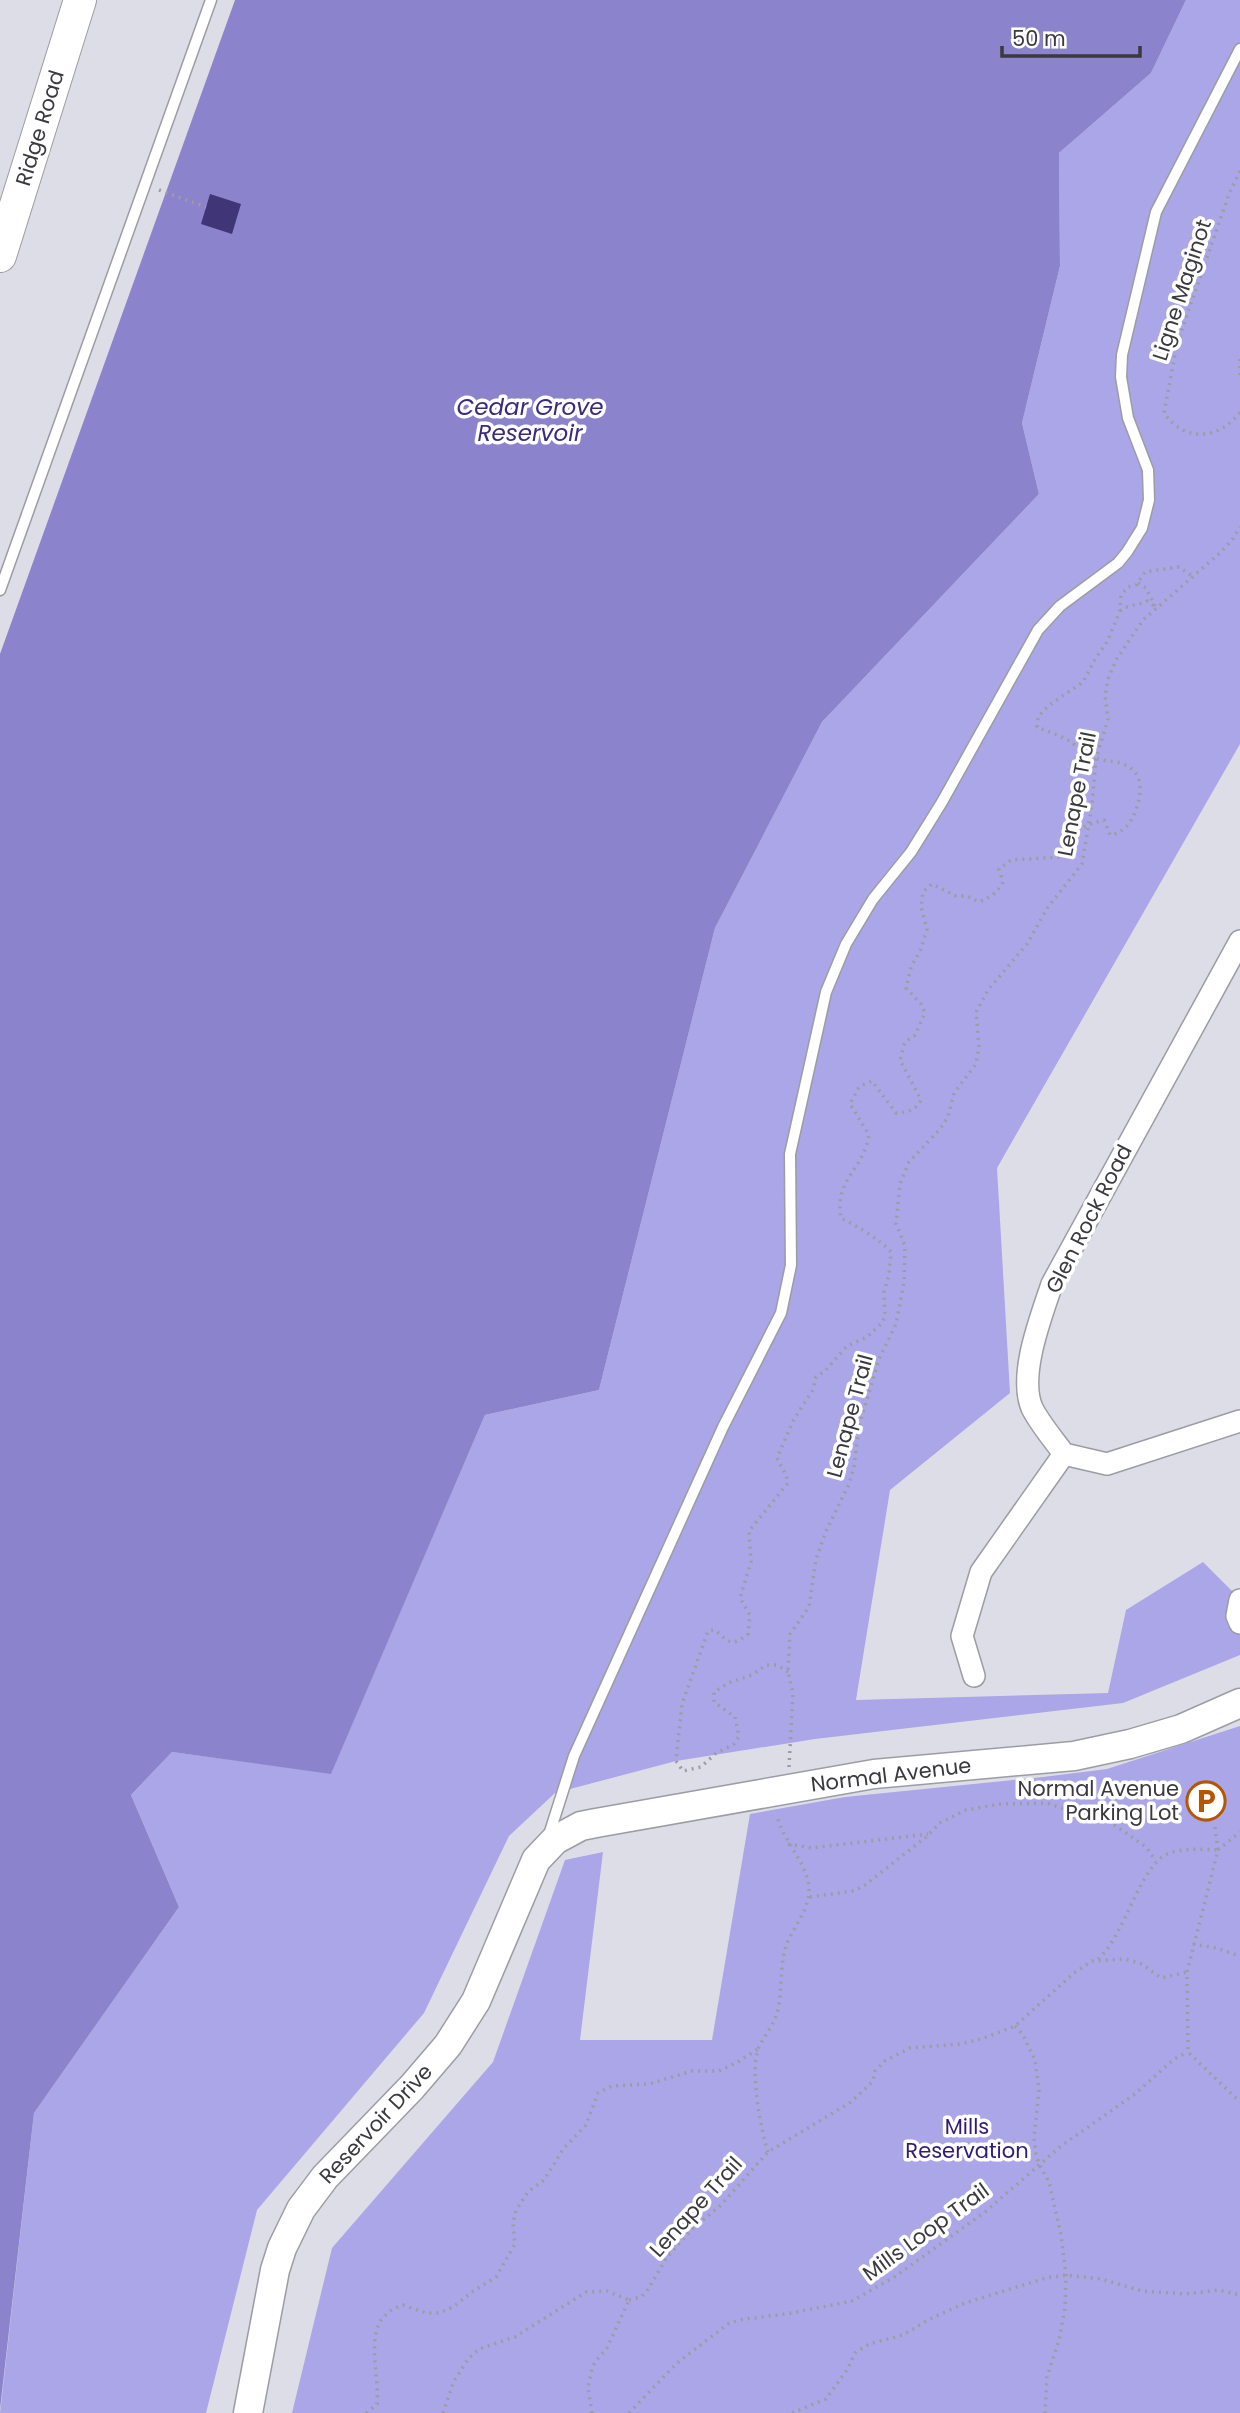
<svg xmlns="http://www.w3.org/2000/svg" width="1240" height="2413" viewBox="0 0 1240 2413" font-family="Poppins,sans-serif">
<style>
.green{fill:#aba6e7}
.water{fill:#8b84cc}
.building{fill:#403677}
.lines{fill:none;stroke-linecap:round;stroke-linejoin:round}
.service-casing{stroke:#9c9ca5;stroke-width:13}
.minor-casing{stroke:#9c9ca5;stroke-width:24}
.tertiary-casing{stroke:#9c9ca5;stroke-width:31}
.secondary-casing{stroke:#9c9ca5;stroke-width:34}
.path{stroke:#9c9ca4;stroke-width:3.5;stroke-dasharray:2 5;stroke-linecap:butt}
.service{stroke:#fff;stroke-width:10}
.minor{stroke:#fff;stroke-width:21}
.tertiary{stroke:#fff;stroke-width:28}
.secondary{stroke:#fff;stroke-width:32}
.labels{text-anchor:middle;stroke-width:7;stroke-linejoin:round;paint-order:stroke}
.street-label{font-size:21px;fill:#3a393e;stroke:#fff}
.poi-label{font-size:21px;fill:#3a393e;stroke:#fff;text-anchor:end}
.park-label{font-size:21px;fill:#321c71;stroke:#fff}
.water-label{font-size:23px;font-style:italic;fill:#3b297d;stroke:#fff}
</style>
<rect width="100%" height="100%" fill="#dddde7"/>
<g class="green">
<polygon points="1186,0 1240,0 1240,744 997,1168 1010,1393 890,1490 856,1700 1108,1693 1126,1610 1203,1562 1240,1599 1240,1655 1123,1703 815,1739 676,1761 555,1793 509,1836 424,2013 257,2210 206,2413 0,2413 34,2113 179,1907 131,1795 172,1752 331,1773 485,1415 599,1390 715,928 822,722 1039,494 1022,423 1060,266 1059,153 1151,73"/>
<polygon points="1240,1726 1240,2413 292,2413 332,2248 493,2062 565,1860 603,1852 580,2040 712,2040 750,1814 845,1797 1043,1777 1107,1769"/>
</g>
<polygon class="water" points="235,0 1186,0 1151,73 1059,153 1060,266 1022,423 1039,494 822,722 715,928 599,1390 485,1415 331,1774 172,1752 131,1795 179,1907 34,2113 0,2409 0,654"/>
<polygon class="building" points="210,194 241,204 232,234 201,224"/>
<g class="lines">
<g class="service-casing">
<g id="service">
<polyline points="0,590 211,0"/>
<polyline points="548,1838 574,1756 723,1427 781,1313 791,1265 790,1154 826,992 846,944 873,899 911,852 942,802 1038,630 1060,606 1118,563 1127,552 1142,528 1149,500 1148,470 1128,418 1121,377 1122,355 1156,212 1240,49"/>
</g>
</g>
<g class="minor-casing">
<g id="minor">
<path d="M 1240,941 L 1052,1284 C 1041,1317 1018,1375 1032,1408 C 1040,1424 1054,1440 1064,1454 L 1107,1464 L 1240,1421"/>
<polyline points="1240,1600 1237,1616 1240,1623"/>
<polyline points="974,1676 962,1636 981,1572 1064,1454"/>
</g>
</g>
<g class="tertiary-casing">
<polyline id="tertiary" points="248,2413 275,2270 282,2248 301,2209 325,2177 412,2087 448,2045 476,2001 536,1860 555,1840 581,1826 596,1823 874,1774 1074,1756 1130,1744 1181,1729 1240,1703"/>
</g>
<g class="secondary-casing">
<polyline id="secondary" points="0,256 80,0"/>
</g>
<g class="path">
<path d="M 1240,171 L 1229,194 L 1177,344 L 1164,413 C 1185,443 1219,440 1240,412"/>
<polyline points="159,190 206,207"/>
<polyline points="1240,359 1240,378"/>
<polyline points="1138,583 1146,588 1155,606"/>
<path d="M 1120,611 C 1128,604 1138,606 1147,601 L 1157,608"/>
<path d="M 788,1672 L 777,1665 L 766,1665 L 752,1675 L 728,1683 L 714,1692 L 714,1702 L 735,1717 L 739,1736 L 734,1744 L 715,1754 L 701,1767 L 683,1771 L 676,1761 L 682,1704 L 708,1631 L 715,1630 C 730,1643 731,1647 748,1634 L 750,1615 L 740,1598 L 751,1562 L 749,1531 L 788,1483 C 787,1474 781,1467 777,1458 L 794,1419 L 813,1390 L 816,1377 L 825,1371 L 847,1346 L 867,1337 L 882,1323 L 885,1316 L 884,1292 L 889,1275 L 891,1252 C 881,1240 855,1225 841,1218 C 834,1179 863,1171 869,1135 L 850,1104 L 859,1087 L 872,1081 L 896,1113 C 908,1112 915,1111 921,1100 L 900,1060 L 905,1042 L 915,1035 L 925,1013 L 921,1004 L 906,988 L 911,967 L 921,949 L 927,929 L 921,907 L 923,892 L 932,884 L 956,896 L 967,896 L 979,902 C 991,897 997,893 1003,882 L 999,869 L 1011,860 L 1061,857 C 1076,833 1073,828 1104,820 L 1110,835 C 1124,833 1131,823 1136,810 C 1142,792 1144,772 1123,764 C 1114,760 1104,762 1096,758 C 1086,754 1077,746 1068,740 C 1058,735 1047,731 1037,727 L 1038,717 L 1048,706 L 1083,682 L 1097,656 L 1107,642 L 1120,611 L 1121,595 L 1128,587 L 1136,585 L 1145,572 L 1179,567 L 1192,576"/>
<polyline points="789,1767 793,1693 788,1672 790,1634 809,1607 816,1559 827,1529 849,1484 854,1467 859,1426 879,1359 896,1324 904,1282 905,1246 896,1224 900,1184 909,1162 940,1129 948,1117 954,1093 976,1064 979,1047 976,1012 988,990 1027,944 1048,907 1082,864 1092,805 1096,759 1108,719 1105,696 1108,679 1116,660 1143,620 1220,553 1232,540 1240,527"/>
<polyline points="1215,1827 1218,1850 1187,1972 1188,2052 1240,2102"/>
<polyline points="788,1844 811,1848 928,1834"/>
<polyline points="1218,1850 1240,1832"/>
<polyline points="810,1897 854,1891 865,1885 925,1838 940,1823 966,1810 1000,1804 1047,1803 1061,1808 1088,1812 1110,1822 1146,1847 1156,1861"/>
<polyline points="1193,1944 1216,1948 1240,1956"/>
<path d="M 1098,1959 C 1125,1937 1140,1862 1170,1853 C 1185,1848 1202,1849 1218,1850"/>
<polyline points="1015,2026 1023,2035 1035,2060 1039,2090 1034,2138 1036,2154 1039,2164 1049,2182 1061,2235 1066,2275 1065,2308 1059,2340 1047,2377 1045,2413"/>
<path d="M 768,2152 C 761,2131 749,2068 759,2047 C 766,2033 777,2021 779,2004 C 782,1985 780,1965 786,1946 C 792,1929 808,1911 809,1893 C 810,1864 783,1843 777,1815"/>
<polyline points="629,2300 641,2297 647,2291 667,2257 692,2229 721,2205 768,2152 851,2102 873,2081 875,2071 885,2061 910,2048 960,2044 981,2039 1015,2026 1074,1973 1092,1961 1125,1959 1142,1964 1161,1978 1187,1972"/>
<path d="M 366,2413 L 377,2404 C 380,2379 364,2330 388,2313 C 392,2309 398,2307 403,2305 L 426,2313 L 439,2313 L 453,2307 L 472,2292 L 496,2277 L 515,2244 L 513,2223 L 516,2210 L 528,2192 L 544,2180 L 564,2148 L 586,2125 L 598,2093 L 612,2086 L 649,2084 L 692,2071 L 719,2071 L 736,2063 L 758,2049"/>
<polyline points="443,2413 454,2381 468,2359 479,2349 515,2337 586,2292 607,2291 629,2300"/>
<polyline points="592,2413 588,2388 592,2369 595,2362 607,2348 629,2300"/>
<polyline points="629,2413 677,2363 728,2324 739,2320 792,2313 852,2301 896,2276 985,2212 1061,2146 1135,2094 1174,2059 1188,2052"/>
<polyline points="792,2413 826,2399 847,2370 855,2353 869,2344 903,2335 928,2320 965,2303 1046,2278 1066,2275 1101,2279 1142,2291 1185,2294 1219,2290 1240,2295"/>
</g>
<use href="#service" class="service"/>
<use href="#minor" class="minor"/>
<use href="#tertiary" class="tertiary"/>
<use href="#secondary" class="secondary"/>
</g>
<defs>
<g id="parking-ring" transform="scale(2.0125)"><circle r="9.5" fill="#fff" stroke="#b45604" stroke-width="1.5"/><path d="M-3.5-5.5H1a3.5 3.5 0 0 1 0 7H-1V5.5H-3.5ZM-1-3.4V-.6H.8a1.4 1.4 0 0 0 0-2.8Z" fill="#b45604"/></g>
</defs>
<g fill-rule="evenodd">
<use href="#parking-ring" x="1206" y="1801"/>
</g>
<g class="labels">
<g class="street-label">
<text transform="translate(40 128) rotate(-73)" y="7">Ridge Road</text>
<text transform="translate(1182 290) rotate(-72)" y="7">Ligne Maginot</text>
<text transform="translate(1077 794) rotate(-79)" y="7">Lenape Trail</text>
<text transform="translate(1089 1219) rotate(-63)" y="7">Glen Rock Road</text>
<text transform="translate(850 1416) rotate(-75)" y="7">Lenape Trail</text>
<text transform="translate(891 1775) rotate(-7)" y="7">Normal Avenue</text>
<text transform="translate(376 2124) rotate(-47)" y="7">Reservoir Drive</text>
<text transform="translate(696 2207) rotate(-48)" y="7">Lenape Trail</text>
<text transform="translate(926 2232) rotate(-36)" y="7">Mills Loop Trail</text>
</g>
<g class="poi-label">
<text x="1179" y="1796">Normal Avenue<tspan x="1179" dy="24">Parking Lot</tspan></text>
</g>
<g class="park-label">
<text x="967" y="2134">Mills<tspan x="967" dy="24">Reservation</tspan></text>
</g>
<g class="water-label">
<text x="530" y="415">Cedar Grove<tspan x="530" dy="26">Reservoir</tspan></text>
</g>
</g>
<path d="M1002 46v10h138v-10" fill="none" stroke="#3a393e" stroke-width="3.5"/>
<text x="1012" y="46" font-size="21" fill="#3a393e" stroke="#ffffff" stroke-width="5" paint-order="stroke">50 m</text>
</svg>
